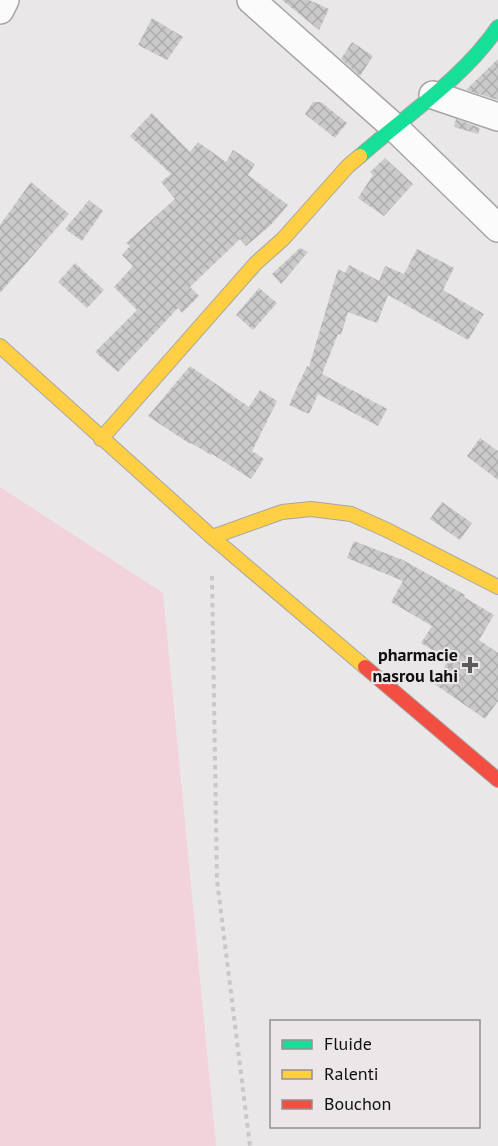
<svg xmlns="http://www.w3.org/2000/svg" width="498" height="1146" viewBox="0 0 498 1146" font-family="'PT Sans',sans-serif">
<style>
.grass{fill:#f2d3db}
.building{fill:url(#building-cross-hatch)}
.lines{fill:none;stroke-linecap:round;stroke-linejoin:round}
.street-casing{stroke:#a7a5a5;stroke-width:30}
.fast-casing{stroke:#a7a5a5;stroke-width:16}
.slow-casing{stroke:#a7a5a5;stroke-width:16}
.jam-casing{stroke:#a7a5a5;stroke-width:16}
.path{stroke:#c9c8c8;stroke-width:4;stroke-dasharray:4.5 4.5;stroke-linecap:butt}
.street{stroke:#fcfbfc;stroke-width:27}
.fast{stroke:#16e098;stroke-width:14}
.slow{stroke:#ffcf43;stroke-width:14}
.jam{stroke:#f24e42;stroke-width:14}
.poi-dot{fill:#5d5b5b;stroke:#ebe6e7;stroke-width:2}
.labels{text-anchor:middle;stroke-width:4.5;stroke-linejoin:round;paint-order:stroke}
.poi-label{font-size:18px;font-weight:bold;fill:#110f0f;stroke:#ebe6e7;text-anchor:end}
</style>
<defs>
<pattern id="building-cross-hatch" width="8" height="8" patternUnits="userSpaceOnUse" patternTransform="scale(1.5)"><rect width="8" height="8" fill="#cbcacb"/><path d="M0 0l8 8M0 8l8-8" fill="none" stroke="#adacad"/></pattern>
</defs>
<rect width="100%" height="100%" fill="#eae7e8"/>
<polygon class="grass" points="0,487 163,593 216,1146 0,1146"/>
<g class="building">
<polygon points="282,0 309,0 329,9 319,30"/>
<polygon points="152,18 183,37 167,60 138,45"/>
<polygon points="352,42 373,56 360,76 341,59"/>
<polygon points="498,59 498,100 466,90"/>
<polygon points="313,102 321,102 347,123 335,138 305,114"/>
<polygon points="152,113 190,152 198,142 226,162 233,150 255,164 248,175 288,205 270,226 246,246 240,239 190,287 199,296 182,313 178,308 118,372 95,352 137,310 114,287 133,266 122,255 130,246 126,243 175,199 161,182 171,174 130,136"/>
<polygon points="456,119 480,128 478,134 454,127"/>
<polygon points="385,158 413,184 384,216 358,198 373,175 370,172"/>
<polygon points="31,182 69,214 0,293 0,225"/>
<polygon points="89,200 103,211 82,241 65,229"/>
<polygon points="300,248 308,252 281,284 272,274"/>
<polygon points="417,249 454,268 443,290 484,314 468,340 388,295 377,323 348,312 341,335 338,334 322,374 387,409 378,426 318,394 309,414 289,405 307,366 309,367 338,269 345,273 349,265 379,281 385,266 404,274"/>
<polygon points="75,263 104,290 87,308 58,282"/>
<polygon points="259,288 277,303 253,330 236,315"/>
<polygon points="190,366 249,407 260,390 277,401 252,451 264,459 251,479 212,454 211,455 191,443 190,444 148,416"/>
<polygon points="480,438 498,451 498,480 467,456"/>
<polygon points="442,502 472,523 460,540 430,519"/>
<polygon points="354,541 403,560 465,595 464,597 494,615 479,640 498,653 498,701 485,719 433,683 449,660 421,643 432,626 391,602 403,581 347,558"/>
</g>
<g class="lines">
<g class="street-casing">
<g id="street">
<polyline points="251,0 393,126 498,228"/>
<polyline points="0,10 5,0"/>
<polyline points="433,95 498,117"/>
</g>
</g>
<g class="fast-casing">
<path id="fast" d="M 360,156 C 406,115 463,79 498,27"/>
</g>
<g class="slow-casing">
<g id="slow">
<polyline points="0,346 212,537 365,667"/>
<polyline points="101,439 256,263 283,239 348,166 360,156"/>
<polyline points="212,537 282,512 311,509 351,514 387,530 498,587"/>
</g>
</g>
<g class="jam-casing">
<polyline id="jam" points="365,667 498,780"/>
</g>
<polyline class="path" points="212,576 217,880 250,1146"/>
<use href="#street" class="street"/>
<use href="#fast" class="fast"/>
<use href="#slow" class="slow"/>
<use href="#jam" class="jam"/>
</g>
<path class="poi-dot" d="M467 656h6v6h6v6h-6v6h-6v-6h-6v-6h6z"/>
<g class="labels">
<g class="poi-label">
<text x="458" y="661">pharmacie<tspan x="458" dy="21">nasrou lahi</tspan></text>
</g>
</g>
<rect x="270" y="1020" width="210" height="108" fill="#ebe6e7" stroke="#949091" stroke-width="1.5"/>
<rect x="282" y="1040" width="30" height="9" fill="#16e098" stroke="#949091" stroke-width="1.5"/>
<text x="324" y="1050" font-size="18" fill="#110f0f">Fluide</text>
<rect x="282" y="1070" width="30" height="9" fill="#ffcf43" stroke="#949091" stroke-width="1.5"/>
<text x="324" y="1080" font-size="18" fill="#110f0f">Ralenti</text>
<rect x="282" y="1100" width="30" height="9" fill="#f24e42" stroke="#949091" stroke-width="1.5"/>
<text x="324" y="1110" font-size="18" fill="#110f0f">Bouchon</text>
</svg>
